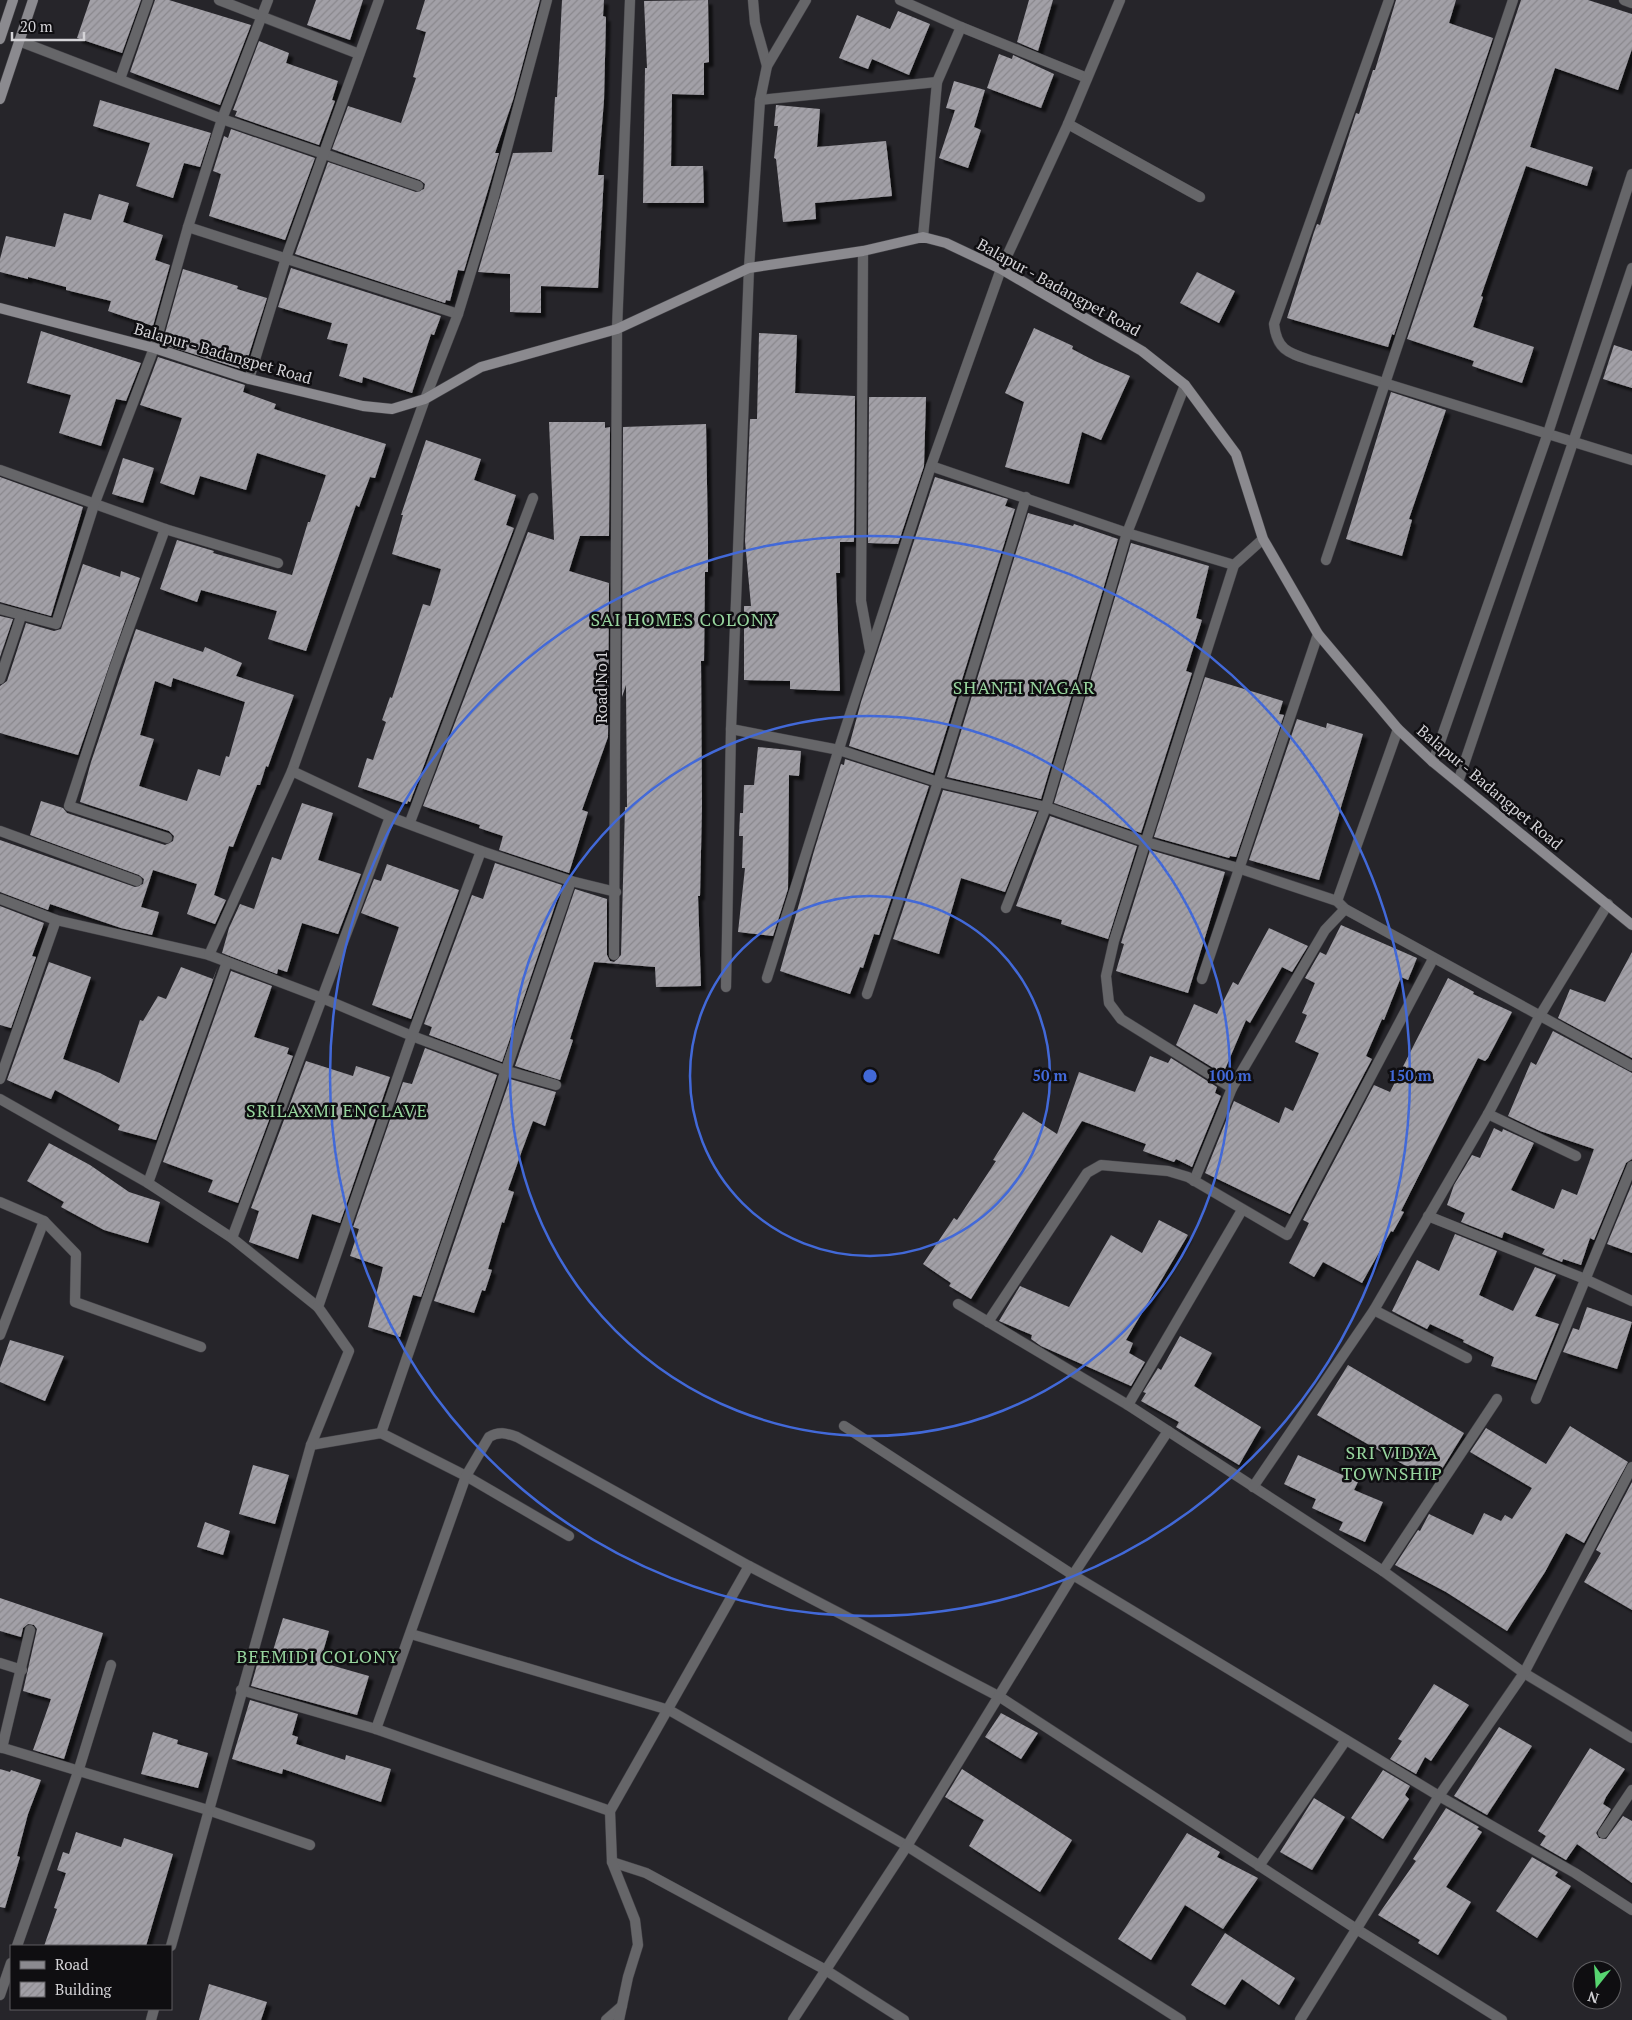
<svg xmlns="http://www.w3.org/2000/svg" width="1632" height="2020" viewBox="0 0 1632 2020" font-family="'PT Serif',serif">
<style>
.building{fill:url(#building-hatch);fill-rule:evenodd;filter:url(#shadow)}
.lines{fill:none;stroke-linecap:round;stroke-linejoin:round}
.street-casing{stroke:#424146;stroke-width:11}
.secondary-casing{stroke:#424146;stroke-width:11}
.street{stroke:#666669;stroke-width:10}
.secondary{stroke:#8b8a8f;stroke-width:10}
.ring{fill:none;stroke:#4269d8;stroke-width:2.5}
.labels{text-anchor:middle;stroke-width:5;stroke-linejoin:round;paint-order:stroke}
.street-label{font-size:16px;fill:#d4d3d7;stroke:#0f0e11}
.neighbourhood-label{font-size:18px;letter-spacing:1px;fill:#96d49d;stroke:#0f0e11}
.centre{fill:#4269d8;stroke:#0f0e11;stroke-width:2.5}
.ring-label{font-size:15px;text-anchor:middle;font-weight:bold;fill:#4269d8;stroke:#0f0e11;stroke-width:5;stroke-linejoin:round;paint-order:stroke}
</style>
<defs>
<pattern id="building-hatch" width="6" height="6" patternUnits="userSpaceOnUse" patternTransform="scale(1.25)"><rect width="6" height="6" fill="#a2a0a7"/><path d="M-1 1l2-2M0 6l6-6M5 7l2-2" fill="none" stroke="#8a888d"/></pattern>
<filter id="shadow"><feDropShadow dx="4.5" dy="4.5" stdDeviation="1" flood-color="#0009"/></filter>
</defs>
<rect width="100%" height="100%" fill="#26252a"/>
<g class="building">
<polygon points="90,0 141,0 122,53 77,38"/>
<polygon points="155,0 169,0 251,25 220,105 130,72"/>
<polygon points="316,0 363,0 350,40 307,25"/>
<polygon points="425,0 540,0 513,100 495,153 499,153 464,271 458,270 450,301 446,300 445,303 295,254 328,162 416,192 424,189 425,184 420,180 332,149 348,106 401,123 416,78 413,77 426,32 416,29"/>
<polygon points="562,0 604,0 603,16 606,17 604,100 598,175 604,175 598,288 541,286 541,313 510,312 510,274 478,272 513,153 552,152 555,97 557,97"/>
<polygon points="708,0 709,62 704,63 704,95 672,94 671,166 703,166 704,203 643,203 645,68 647,68 644,1"/>
<polygon points="1029,0 1053,0 1038,51 1017,42"/>
<polygon points="1396,0 1456,0 1449,23 1493,38 1394,335 1392,334 1388,347 1287,318 1314,232 1317,224 1320,225 1356,113 1359,114 1373,70 1375,70"/>
<polygon points="1521,0 1588,0 1632,14 1632,49 1618,90 1555,68 1530,147 1593,167 1587,186 1526,166 1481,296 1483,297 1473,327 1534,347 1522,383 1472,366 1474,361 1407,339"/>
<polygon points="898,11 930,24 909,75 872,59 868,69 839,58 857,15 890,29"/>
<polygon points="259,41 289,53 286,63 338,81 332,100 335,101 319,145 235,116 237,111 233,110"/>
<polygon points="999,54 1012,59 1013,55 1054,74 1041,108 987,88"/>
<polygon points="954,81 985,90 974,127 981,130 968,168 939,158 955,110 946,108"/>
<polygon points="100,100 211,133 200,167 184,163 173,198 136,186 150,143 93,126"/>
<polygon points="776,105 820,109 817,147 886,141 892,196 815,203 816,219 783,222 776,159 774,158 778,126 774,126"/>
<polygon points="231,129 315,158 285,240 209,216 221,174 213,171 224,136 228,138"/>
<polygon points="99,194 129,203 123,222 163,235 155,260 170,265 153,326 108,311 111,301 66,290 66,287 28,277 28,279 0,272 0,259 6,236 55,247 64,213 91,220"/>
<polygon points="291,268 441,316 434,335 431,334 412,393 363,377 362,383 339,376 348,344 327,339 332,323 278,307"/>
<polygon points="183,269 238,286 237,289 267,298 244,370 162,344"/>
<polygon points="1197,272 1235,291 1219,323 1180,303"/>
<polygon points="1034,328 1073,346 1072,349 1095,361 1130,376 1101,440 1082,432 1069,484 1005,467 1024,402 1005,393"/>
<polygon points="41,331 141,363 126,401 116,399 101,446 59,433 71,395 27,383"/>
<polygon points="759,333 797,335 795,393 855,396 854,542 840,542 840,573 836,573 840,691 790,689 790,681 744,680 744,606 751,606 745,541 750,419 757,419"/>
<polygon points="1614,345 1632,351 1632,388 1603,379"/>
<polygon points="158,357 245,385 243,392 276,404 274,409 386,444 375,478 370,477 359,507 356,505 306,651 268,639 277,611 201,590 197,602 160,589 177,540 214,551 213,553 292,575 308,522 310,522 326,475 257,453 246,490 200,476 194,495 160,483 182,418 140,405"/>
<polygon points="1391,392 1446,410 1409,519 1412,520 1402,556 1346,539"/>
<polygon points="869,397 926,397 924,466 898,544 868,543"/>
<polygon points="549,422 605,422 605,428 610,427 609,536 580,536 569,571 609,583 608,737 582,810 588,812 569,873 499,850 503,836 479,828 480,825 423,806 528,532 554,540"/>
<polygon points="706,424 708,543 708,572 705,572 704,661 701,661 702,806 700,896 698,896 701,986 656,987 655,967 594,962 570,1039 573,1040 560,1080 515,1066 575,889 607,899 607,955 610,961 614,962 621,955 625,807 627,807 626,685 622,697 623,427"/>
<polygon points="426,440 481,459 474,480 516,495 506,525 514,528 410,802 408,801 407,804 358,787 367,758 373,760 386,722 382,720 390,697 392,698 423,604 430,606 441,569 392,554 403,515 401,515"/>
<polygon points="123,458 154,468 143,503 112,494"/>
<polygon points="0,477 83,507 51,616 0,602"/>
<polygon points="935,477 1008,499 1005,506 1015,509 933,773 849,746 861,702"/>
<polygon points="1028,513 1073,526 1074,524 1118,539 1041,799 947,777"/>
<polygon points="1131,543 1209,566 1196,618 1202,620 1186,671 1192,673 1141,833 1054,803"/>
<polygon points="83,564 120,577 121,571 140,578 78,755 0,733 0,686 7,681 26,623 54,631 61,629"/>
<polygon points="0,616 13,619 0,657"/>
<path d="M 136,629 L 203,652 L 205,647 L 242,663 L 236,676 L 294,695 L 268,767 L 266,766 L 260,785 L 257,785 L 233,847 L 229,846 L 214,895 L 226,900 L 215,924 L 187,914 L 197,884 L 153,870 L 141,907 L 159,912 L 152,935 L 121,928 L 50,904 L 48,910 L 0,892 L 0,840 L 135,887 L 143,884 L 144,879 L 139,875 L 30,835 L 41,801 L 63,808 L 67,813 L 165,845 L 173,841 L 174,836 L 169,831 L 80,802 L 91,762 ZM 173,678 L 245,702 L 229,757 L 226,756 L 220,776 L 198,769 L 187,801 L 139,786 L 154,739 L 140,735 L 155,681 L 171,687 Z"/>
<polygon points="1205,677 1283,701 1279,714 1284,715 1236,857 1230,856 1229,858 1154,837"/>
<polygon points="1297,719 1326,728 1327,723 1363,734 1319,880 1249,860"/>
<polygon points="758,747 801,751 799,776 789,775 788,889 773,936 738,932 745,868 742,868 743,836 739,836 740,813 743,813 744,785 754,785"/>
<polygon points="845,759 929,786 879,935 874,934 863,968 860,967 850,994 780,971 814,851 841,764 844,765"/>
<polygon points="943,790 1037,812 1005,892 961,878 939,954 893,939"/>
<polygon points="302,803 333,813 318,860 361,874 338,934 302,923 287,972 278,969 277,974 222,953 229,928 240,904 254,909 272,857 281,860"/>
<polygon points="1050,816 1137,846 1108,939 1061,924 1062,920 1016,906"/>
<polygon points="1150,850 1225,872 1188,993 1116,971 1124,944 1121,943"/>
<polygon points="495,863 562,885 502,1062 429,1035 432,1027 424,1024 472,895 483,899"/>
<polygon points="387,864 459,890 411,1019 372,1005 399,927 361,913 374,879 381,881"/>
<polygon points="0,906 44,923 32,956 36,957 11,1028 0,1025"/>
<polygon points="1341,925 1417,958 1408,980 1401,977 1384,1020 1382,1019 1366,1056 1372,1059 1290,1214 1205,1173 1234,1101 1279,1123 1285,1107 1293,1111 1319,1053 1295,1042 1307,1015 1302,1013 1315,983 1305,978 1320,952 1326,955"/>
<polygon points="1269,928 1308,946 1292,972 1282,967 1250,1023 1246,1020 1223,1074 1176,1045 1194,1004 1217,1014 1233,982 1238,985"/>
<polygon points="1632,952 1632,1058 1558,1018 1570,989 1605,1002"/>
<polygon points="49,962 91,977 63,1059 100,1073 119,1083 140,1020 143,1021 158,996 166,999 181,967 213,979 218,966 156,1140 118,1130 120,1125 55,1090 51,1099 7,1080"/>
<polygon points="231,971 272,986 254,1037 289,1048 287,1054 293,1056 238,1203 208,1192 213,1180 163,1162"/>
<polygon points="1448,978 1474,992 1473,994 1512,1012 1488,1058 1485,1061 1478,1058 1401,1211 1404,1212 1393,1232 1391,1231 1362,1283 1323,1262 1314,1277 1289,1263 1309,1223 1303,1220 1374,1085 1390,1092"/>
<polygon points="1553,1031 1632,1073 1632,1159 1626,1163 1594,1240 1590,1238 1581,1265 1563,1259 1562,1262 1542,1254 1545,1249 1504,1232 1502,1238 1461,1222 1465,1213 1447,1205 1454,1185 1472,1155 1480,1158 1494,1128 1502,1132 1503,1129 1534,1143 1511,1190 1554,1209 1562,1189 1577,1195 1594,1149 1540,1131 1508,1116 1531,1062 1536,1065"/>
<polygon points="425,1048 497,1075 421,1297 413,1295 400,1337 368,1327 383,1267 350,1256 359,1229 353,1227 403,1082 412,1084"/>
<polygon points="1150,1056 1168,1063 1171,1058 1217,1087 1215,1093 1221,1096 1192,1167 1176,1159 1174,1162 1143,1151 1146,1144 1082,1121 971,1299 949,1286 951,1283 923,1264 954,1218 957,1220 996,1161 993,1160 1023,1112 1057,1134 1079,1072 1135,1092"/>
<polygon points="306,1061 353,1076 356,1066 390,1077 340,1223 312,1214 298,1259 249,1242 259,1211 251,1208"/>
<polygon points="510,1079 556,1092 545,1126 533,1121 520,1156 508,1190 514,1192 504,1223 502,1222 488,1269 492,1270 485,1291 482,1290 474,1313 434,1301"/>
<polygon points="49,1143 90,1165 129,1192 160,1202 148,1243 104,1230 61,1207 64,1202 27,1181"/>
<polygon points="1632,1184 1632,1253 1607,1244"/>
<polygon points="1159,1220 1188,1235 1126,1340 1133,1343 1129,1353 1145,1362 1131,1386 1041,1346 1031,1339 1032,1335 999,1321 1020,1286 1069,1307 1111,1235 1142,1253"/>
<polygon points="1455,1234 1497,1251 1479,1295 1513,1311 1535,1267 1556,1275 1535,1316 1559,1324 1536,1380 1491,1366 1494,1357 1463,1342 1464,1340 1430,1324 1427,1329 1392,1311 1417,1260 1439,1271"/>
<polygon points="1587,1307 1632,1322 1617,1369 1563,1352 1573,1328 1579,1330"/>
<polygon points="1180,1336 1212,1353 1194,1386 1261,1427 1239,1465 1176,1427 1179,1422 1141,1401 1146,1393 1143,1392 1158,1368 1161,1370"/>
<polygon points="10,1340 64,1356 45,1401 0,1382 0,1368"/>
<polygon points="1348,1365 1464,1433 1434,1482 1317,1415"/>
<polygon points="1570,1426 1628,1462 1584,1543 1566,1533 1545,1572 1507,1631 1446,1592 1395,1565 1418,1530 1420,1531 1429,1514 1473,1535 1484,1513 1501,1521 1505,1515 1512,1519 1532,1488 1470,1452 1486,1428 1546,1464"/>
<polygon points="1298,1455 1358,1482 1354,1490 1383,1502 1365,1542 1339,1530 1343,1522 1312,1508 1316,1499 1284,1484"/>
<polygon points="253,1465 289,1475 275,1524 239,1514"/>
<polygon points="1632,1482 1632,1610 1584,1582 1601,1553 1596,1550"/>
<polygon points="205,1522 230,1531 223,1555 197,1547"/>
<polygon points="0,1598 103,1633 64,1759 33,1750 51,1699 23,1691 37,1629 34,1625 28,1624 23,1628 21,1637 0,1631"/>
<polygon points="283,1618 329,1631 320,1662 369,1676 357,1715 251,1686 260,1654 271,1657"/>
<polygon points="1434,1684 1469,1705 1431,1761 1425,1757 1416,1774 1390,1759 1402,1741 1398,1739"/>
<polygon points="250,1700 298,1714 292,1735 298,1737 296,1744 345,1760 346,1755 391,1769 381,1802 283,1769 282,1774 232,1759"/>
<polygon points="1001,1713 1038,1733 1021,1759 985,1737"/>
<polygon points="1499,1727 1532,1746 1487,1815 1454,1796"/>
<polygon points="153,1732 178,1740 177,1744 208,1753 198,1788 141,1774"/>
<polygon points="1590,1748 1625,1769 1606,1797 1603,1804 1611,1809 1596,1833 1599,1838 1606,1839 1623,1816 1632,1821 1632,1883 1577,1844 1566,1860 1540,1845 1546,1836 1538,1831"/>
<polygon points="0,1769 10,1772 11,1770 41,1780 28,1814 17,1856 20,1857 5,1908 0,1907"/>
<polygon points="962,1769 1072,1840 1040,1892 969,1846 984,1820 945,1797"/>
<polygon points="1383,1770 1410,1786 1405,1795 1409,1799 1383,1839 1351,1818"/>
<polygon points="1314,1798 1345,1817 1312,1870 1280,1852"/>
<polygon points="1446,1808 1479,1827 1477,1829 1482,1832 1446,1887 1471,1902 1438,1955 1418,1943 1420,1940 1378,1915 1416,1861 1413,1859"/>
<polygon points="76,1832 121,1847 124,1838 173,1854 146,1946 44,1946 57,1909 54,1908 66,1873 57,1870 63,1852 69,1854"/>
<polygon points="1187,1833 1220,1852 1217,1857 1258,1878 1223,1929 1185,1905 1151,1960 1118,1939"/>
<polygon points="1532,1857 1558,1872 1555,1876 1571,1886 1537,1938 1496,1911"/>
<polygon points="1225,1933 1295,1978 1279,2005 1242,1979 1225,2005 1191,1985"/>
<polygon points="209,1984 267,2002 261,2020 199,2020"/>
</g>
<g class="lines">
<g class="street-casing">
<g id="street">
<polyline points="219,0 359,54"/>
<polyline points="753,0 755,23 767,66"/>
<polyline points="900,0 961,27 1087,78"/>
<path d="M 1389,0 L 1274,324 C 1277,351 1289,353 1313,361 L 1632,460"/>
<polyline points="1624,0 1632,3"/>
<polyline points="19,41 222,119 418,186"/>
<polyline points="120,79 148,0"/>
<polyline points="760,100 937,82"/>
<polyline points="1068,124 1200,197"/>
<polyline points="188,227 458,314"/>
<polyline points="923,237 937,82 961,27"/>
<polyline points="863,251 861,601 870,650"/>
<polyline points="249,379 286,258 379,0"/>
<polyline points="931,466 1127,533 1234,565"/>
<polyline points="0,470 165,529 278,563"/>
<polyline points="165,529 114,669 69,806 167,838"/>
<polyline points="1326,560 1513,0"/>
<polyline points="0,609 56,624 94,505 154,348 188,227 222,119 268,0"/>
<polyline points="0,679 21,616"/>
<polyline points="731,729 839,750 938,782 1046,807 1146,842 1238,868 1337,901 1345,909 1632,1066"/>
<polyline points="1433,762 1548,433 1632,174"/>
<polyline points="292,771 425,399 458,314 493,200 547,0"/>
<polyline points="1458,782 1632,268"/>
<polyline points="410,822 533,498"/>
<polyline points="0,831 137,881"/>
<polyline points="0,899 56,920 209,955 322,998 412,1036 507,1071 556,1085"/>
<polyline points="1337,901 1398,729"/>
<polyline points="1006,908 1046,807 1127,533 1185,385"/>
<polyline points="209,955 292,771 390,817 481,851 571,881 616,892"/>
<polyline points="614,955 617,329 630,0"/>
<polyline points="767,978 843,736 931,466 1001,269 1068,124 1120,0"/>
<polyline points="1202,979 1318,634"/>
<polyline points="726,987 731,729 749,268 760,100 767,66 806,0"/>
<polyline points="867,994 938,782 1026,497"/>
<polyline points="0,1079 56,920"/>
<polyline points="1232,1088 1121,1019 1109,1003 1106,976 1114,941 1234,565 1263,539"/>
<polyline points="0,1099 148,1183 232,1238 318,1307"/>
<polyline points="1488,1114 1576,1156"/>
<polyline points="1194,1181 1232,1088 1325,930 1345,909"/>
<polyline points="148,1183 227,962"/>
<polyline points="0,1202 44,1221 0,1335"/>
<polyline points="1428,1216 1585,1279 1632,1301"/>
<polyline points="44,1221 76,1254 75,1302 201,1347"/>
<polyline points="232,1238 390,817"/>
<polyline points="958,1304 1128,1405 1383,1571 1524,1673 1632,1738"/>
<polyline points="1374,1310 1467,1358"/>
<polyline points="988,1322 1087,1173 1101,1165 1168,1171 1188,1177 1287,1235 1433,959"/>
<polyline points="1536,1399 1632,1166"/>
<polyline points="1128,1405 1242,1210"/>
<polyline points="844,1426 1073,1575 1439,1796 1575,1873 1632,1910"/>
<polyline points="381,1433 571,881"/>
<polyline points="311,1445 381,1433 466,1476 569,1536"/>
<polyline points="1253,1487 1374,1310 1488,1114 1539,1017 1608,904"/>
<polyline points="1383,1571 1497,1399"/>
<polyline points="411,1634 669,1710 907,1846 1181,2020"/>
<polyline points="0,1663 22,1670"/>
<polyline points="241,1690 376,1729 610,1811"/>
<path d="M 376,1729 L 466,1476 L 489,1437 C 499,1431 506,1433 517,1437 L 749,1566 L 1000,1697 L 1358,1930 L 1502,2020"/>
<polyline points="0,1747 208,1810 310,1845"/>
<polyline points="2,1748 30,1630"/>
<polyline points="1603,1833 1632,1790"/>
<polyline points="612,1862 646,1873 824,1969 904,2020"/>
<polyline points="1259,1866 1346,1740"/>
<polyline points="17,1946 78,1772 111,1665"/>
<polyline points="171,1946 311,1445 349,1351 318,1307 412,1036 481,851"/>
<polyline points="0,1995 11,1963"/>
<polyline points="151,2020 154,2009"/>
<polyline points="606,2020 622,2006"/>
<polyline points="619,2020 628,1977 638,1945 635,1920 612,1862 610,1811 749,1566"/>
<polyline points="793,2020 907,1846 1073,1575 1168,1431"/>
<polyline points="1300,2020 1439,1796 1524,1673 1632,1467"/>
</g>
</g>
<g class="secondary-casing">
<g id="secondary">
<polyline points="0,39 13,0"/>
<polyline points="0,99 33,0"/>
<polyline points="0,308 154,348 249,379 363,406 392,409 425,399 481,367 617,329 749,268 863,251 923,237 946,243 1001,269 1142,351 1185,385 1236,454 1263,539 1318,634 1398,729 1433,762 1632,925"/>
</g>
</g>
<use href="#street" class="street"/>
<use href="#secondary" class="secondary"/>
</g>
<g class="ring">
<circle cx="870" cy="1076" r="180"/>
<circle cx="870" cy="1076" r="360"/>
<circle cx="870" cy="1076" r="540"/>
</g>
<g class="labels">
<g class="street-label">
<text transform="translate(1059 287) rotate(29)" y="6">Balapur - Badangpet Road</text>
<text transform="translate(223 353) rotate(16)" y="6">Balapur - Badangpet Road</text>
<text transform="translate(601 687) rotate(-90)" y="6">Road No 1</text>
<text transform="translate(1490 787) rotate(40)" y="6">Balapur - Badangpet Road</text>
</g>
<g class="neighbourhood-label">
<text x="684" y="626">SAI HOMES COLONY</text>
<text x="1024" y="694">SHANTI NAGAR</text>
<text x="337" y="1117">SRILAXMI ENCLAVE</text>
<text x="1392" y="1459">SRI VIDYA<tspan x="1392" dy="21">TOWNSHIP</tspan></text>
<text x="318" y="1663">BEEMIDI COLONY</text>
</g>
</g>
<circle cx="870" cy="1076" r="8" class="centre"/>
<g class="ring-label">
<text x="1050" y="1081">50 m</text>
<text x="1230" y="1081">100 m</text>
<text x="1410" y="1081">150 m</text>
</g>
<rect x="10" y="1945" width="162" height="65" fill="#0f0e11" stroke="#5e5d60"/>
<rect x="20" y="1961" width="25" height="8" fill="#8b8a8f" stroke="#5e5d60"/>
<text x="55" y="1970" font-size="15" fill="#d4d3d7">Road</text>
<rect x="20" y="1982" width="25" height="15" fill="url(#building-hatch)" stroke="#5e5d60"/>
<text x="55" y="1995" font-size="15" fill="#d4d3d7">Building</text>
<g transform="translate(1597 1985) rotate(197)"><circle r="24" fill="#0f0e11" stroke="#5e5d60"/>
<path d="M0-4L9 19L0 12L-9 19Z" fill="#57d570"/>
<text y="-8" font-size="14" font-weight="bold" text-anchor="middle" fill="#d4d3d7">N</text>
</g>
<path d="M12 32v8h72v-8" fill="none" stroke="#d4d3d7" stroke-width="2.5"/>
<text x="20" y="32" font-size="15" fill="#d4d3d7" stroke="#0f0e11" stroke-width="4" paint-order="stroke">20 m</text>
</svg>
